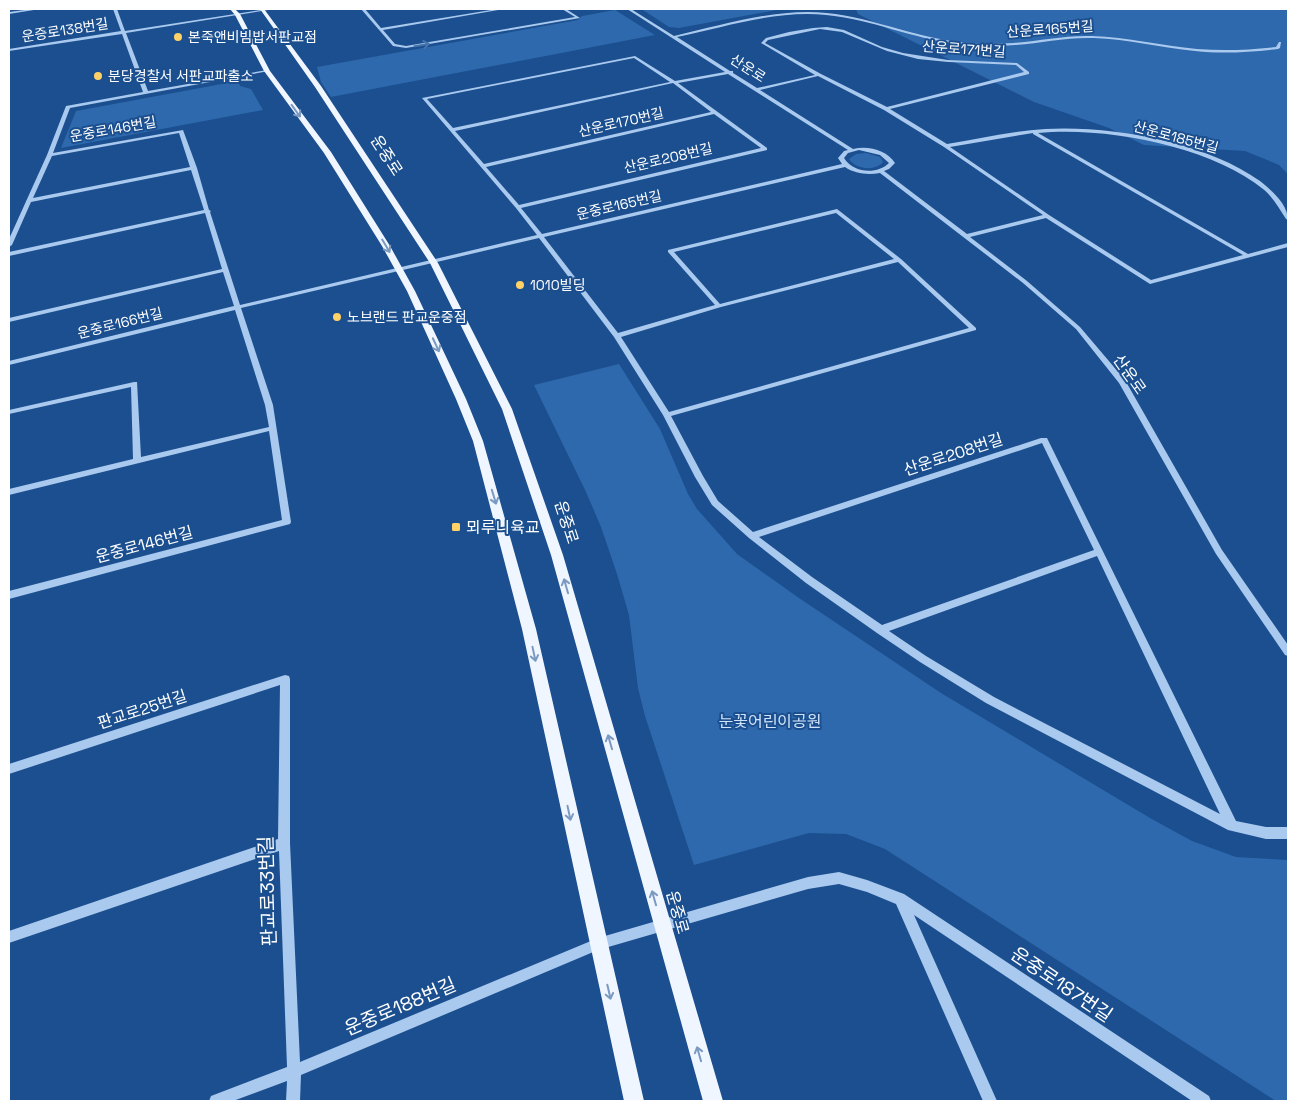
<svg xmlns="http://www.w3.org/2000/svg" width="1297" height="1110" viewBox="0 0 1297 1110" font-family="'Space Grotesk','Noto Sans KR',sans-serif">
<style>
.green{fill:#2e69ad}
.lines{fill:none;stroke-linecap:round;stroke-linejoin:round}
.minor{fill:#a9c9ee;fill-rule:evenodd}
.major{fill:#f0f6ff;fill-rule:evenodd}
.oneway{stroke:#4674ac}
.oneway2{stroke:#7b9ac1}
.poi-dot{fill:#ffd166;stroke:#1b4f8f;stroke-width:2}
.labels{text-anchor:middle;stroke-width:4;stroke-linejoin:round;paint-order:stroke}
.far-street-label{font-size:14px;fill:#fff;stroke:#1b4f8f}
.far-poi-label{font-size:14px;fill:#fff;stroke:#1b4f8f;text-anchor:start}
.street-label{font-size:16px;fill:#fff;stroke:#1b4f8f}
.poi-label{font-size:16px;fill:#fff;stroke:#1b4f8f;text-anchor:start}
.park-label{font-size:16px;fill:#cfe3fa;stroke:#1b4f8f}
.near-street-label{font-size:19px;fill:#fff;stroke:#1b4f8f}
</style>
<rect width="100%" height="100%" fill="#1b4f8f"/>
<g class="green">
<polygon points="645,9 782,9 679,28 669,27 643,10"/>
<polygon points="856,9 1288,9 1288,174 1279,165 1245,151 1144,145 1109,128 1034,102 858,14"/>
<polygon points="615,10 655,35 331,97 321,82 317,67 578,20 582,16"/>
<polygon points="238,81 240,86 251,89 263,110 61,148 76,111"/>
<path d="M 866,153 L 880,157 L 883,162 C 875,172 855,169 849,159 L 856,154 Z"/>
<polygon points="619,364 660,429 688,494 697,509 737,554 799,598 941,693 1150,818 1192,841 1236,857 1288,860 1288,1101 1276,1101 885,849 846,834 809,833 694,865 645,716 638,688 629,615 617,574 601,527 586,492 534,385"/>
</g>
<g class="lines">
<g class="minor">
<polygon points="32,9 40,9 9,14 9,12"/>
<path d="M 113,9 L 117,9 L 125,31 L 267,9 L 274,9 L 126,33 L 148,91 L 267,70 L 269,71 L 70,108 L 53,153 L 183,130 L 197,168 L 209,210 L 211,211 L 210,212 L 240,305 L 537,235 L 516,208 L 422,98 L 635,56 L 675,81 L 725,72 L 627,9 L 631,9 L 674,36 C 718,26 763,12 808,12 C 858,12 903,34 952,41 C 972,44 993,44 1013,43 C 1039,41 1065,35 1092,36 C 1127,37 1162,46 1197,49 C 1224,51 1250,50 1276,47 L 1279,42 L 1281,42 L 1280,48 L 1278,49 C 1250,52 1223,54 1195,51 C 1161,48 1128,39 1094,38 C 1067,37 1041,43 1015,45 C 996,47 977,46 958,44 C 913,39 871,19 826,15 C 775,10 725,27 677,37 L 730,71 L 733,71 L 733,73 L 757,88 L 815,75 L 761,43 L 766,38 L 789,32 L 813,28 L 827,27 L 844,30 L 882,47 L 903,53 L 948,60 L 1017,63 L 1029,72 L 1029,74 L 890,109 L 947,144 C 979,139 1012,131 1045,129 C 1110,125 1206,142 1260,181 C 1271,190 1288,204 1288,220 L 1286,219 C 1279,208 1273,197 1263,189 C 1211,146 1104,126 1038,133 L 1248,254 L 1288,243 L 1288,247 L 1150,284 L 1046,218 L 970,237 L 1027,281 L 1080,327 L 1125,380 L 1222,550 L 1288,645 L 1288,656 L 1285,655 L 1216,554 L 1119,383 L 1076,329 L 1023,283 L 880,173 C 868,175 855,174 845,167 L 544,237 L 618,333 L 715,305 L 668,252 L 668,250 L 837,209 L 901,259 L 976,328 L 976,330 L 671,416 L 703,476 L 718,501 L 753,532 L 1041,438 L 1047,438 L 1236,821 L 1266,827 L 1288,827 L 1288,839 L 1266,839 L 1228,830 L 986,703 L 920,662 L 877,633 L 806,583 L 749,538 L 712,505 L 695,477 L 663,415 L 614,337 L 539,238 L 241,308 L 273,405 L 291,522 L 290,524 L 9,599 L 9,591 L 282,520 L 269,431 L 9,495 L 9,489 L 133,459 L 131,387 L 9,414 L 9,410 L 134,382 L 137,382 L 141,457 L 269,427 L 265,405 L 235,310 L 9,365 L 9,361 L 234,306 L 223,272 L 9,322 L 9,318 L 222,269 L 205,213 L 9,256 L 9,252 L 204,210 L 191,170 L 31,202 L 12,245 L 9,247 L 9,239 L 47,155 L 66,106 L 143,92 L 122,34 L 9,51 L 9,49 L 121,31 ZM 820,29 L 842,32 L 887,51 L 918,59 L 948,62 L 1016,65 L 1024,72 L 887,107 L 821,74 L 765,43 L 768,40 ZM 634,58 L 670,82 L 453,128 L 427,99 ZM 728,74 L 848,150 L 844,151 L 838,158 L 842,164 L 542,234 L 521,208 L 767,150 L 767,148 L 678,83 ZM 818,76 L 884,110 L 944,147 L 1043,215 L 967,234 L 884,171 L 889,169 L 895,163 C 887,150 868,145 853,149 L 760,90 ZM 673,83 L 711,112 L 484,164 L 455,131 ZM 714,114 L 761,148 L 519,205 L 486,167 ZM 179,133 L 190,167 L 33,198 L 52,156 ZM 1033,133 L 1033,134 L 1243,255 L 1151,280 L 1049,215 L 950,147 ZM 859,150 L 880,155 L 889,163 C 877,175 853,173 844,158 L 848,153 ZM 836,213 L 894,259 L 720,304 L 674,252 ZM 898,262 L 969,328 L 669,412 L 621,337 L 721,307 ZM 1042,443 L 1094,550 L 882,625 L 812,577 L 759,537 ZM 1097,556 L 1220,814 L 994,697 L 926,656 L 889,631 Z"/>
<polygon points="361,9 365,9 381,28 497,9 504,9 383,30 395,44 406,46 575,17 562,9 566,9 580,18 406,48 393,46"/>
<polygon points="285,675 289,676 290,679 290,843 300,1062 598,938 808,877 839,872 867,880 904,894 1209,1096 1211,1101 1192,1101 914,915 997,1101 983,1101 896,904 867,892 839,884 808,889 598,950 301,1075 300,1101 286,1101 287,1081 233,1101 209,1101 211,1096 287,1067 279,851 9,943 9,931 278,839 280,685 9,774 9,764"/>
</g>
<g class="major">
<polygon points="230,9 235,9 240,14 270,71 331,152 390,246 415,291 466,399 483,441 536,629 644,1101 624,1101 522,629 473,441 456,399 407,291 382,246 324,153 264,71 235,15"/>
<polygon points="260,9 264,9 321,86 438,263 512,409 563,555 723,1101 703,1101 551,555 502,409 430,263 315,87"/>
</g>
</g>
<defs><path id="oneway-shaft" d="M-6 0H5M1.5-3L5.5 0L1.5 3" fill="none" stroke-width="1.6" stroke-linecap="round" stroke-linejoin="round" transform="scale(1.25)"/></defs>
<use class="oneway" href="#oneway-shaft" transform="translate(422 45) rotate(-9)"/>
<g class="oneway2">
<use href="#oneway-shaft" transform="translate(296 111) rotate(54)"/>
<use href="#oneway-shaft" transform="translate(386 246) rotate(59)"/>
<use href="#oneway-shaft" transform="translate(436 345) rotate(65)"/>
<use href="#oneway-shaft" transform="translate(494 497) rotate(73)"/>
<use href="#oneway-shaft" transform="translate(566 586) rotate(-106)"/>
<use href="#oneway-shaft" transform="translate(534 654) rotate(78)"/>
<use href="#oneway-shaft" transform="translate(610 742) rotate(-106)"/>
<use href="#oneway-shaft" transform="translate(569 813) rotate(78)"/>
<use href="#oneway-shaft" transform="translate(654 898) rotate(-106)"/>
<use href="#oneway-shaft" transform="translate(609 992) rotate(77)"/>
<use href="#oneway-shaft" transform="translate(699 1054) rotate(-106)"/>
</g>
<g class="poi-dot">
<circle cx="178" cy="37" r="5"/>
<circle cx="98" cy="76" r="5"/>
<circle cx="520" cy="285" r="5"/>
<circle cx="337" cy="317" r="5"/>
<rect x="451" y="522" width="10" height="10" rx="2.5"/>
</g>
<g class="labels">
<g class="far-street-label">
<text transform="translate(1050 29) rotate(-4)" y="5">산운로165번길</text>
<text transform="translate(65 30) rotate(-9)" y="5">운중로138번길</text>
<text transform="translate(964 49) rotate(4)" y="5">산운로171번길</text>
<text transform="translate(748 68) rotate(33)" y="5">산운로</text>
<text transform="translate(621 122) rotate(-13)" y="5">산운로170번길</text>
<text transform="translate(113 129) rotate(-10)" y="5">운중로146번길</text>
<text transform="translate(1176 137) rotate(15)" y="5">산운로185번길</text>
<text transform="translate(668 158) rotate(-13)" y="5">산운로208번길</text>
<text transform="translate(619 205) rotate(-13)" y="5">운중로165번길</text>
<text transform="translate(120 323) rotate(-14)" y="5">운중로166번길</text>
</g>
<g class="far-poi-label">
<text x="188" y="42">본죽앤비빔밥서판교점</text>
<text x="108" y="81">분당경찰서 서판교파출소</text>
<text x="530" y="290">1010빌딩</text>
<text x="347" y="322">노브랜드 판교운중점</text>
</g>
<g class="street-label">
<text transform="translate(387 155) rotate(57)" y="6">운중로</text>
<text transform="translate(1130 374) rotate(55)" y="6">산운로</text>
<text transform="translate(953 454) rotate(-18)" y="6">산운로208번길</text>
<text transform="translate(567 522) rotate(72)" y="6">운중로</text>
<text transform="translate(144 544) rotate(-15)" y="6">운중로146번길</text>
<text transform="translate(142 709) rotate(-18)" y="6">판교로25번길</text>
<text transform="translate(678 912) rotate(74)" y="6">운중로</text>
</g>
<g class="poi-label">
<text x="466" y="533">뫼루니육교</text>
</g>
<g class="park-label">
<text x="770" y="727">눈꽃어린이공원</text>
</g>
<g class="near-street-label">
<text transform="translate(267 891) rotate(-92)" y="7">판교로33번길</text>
<text transform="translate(1062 984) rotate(34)" y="7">운중로187번길</text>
<text transform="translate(400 1006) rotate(-23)" y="7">운중로188번길</text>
</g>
</g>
<rect width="1297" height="1110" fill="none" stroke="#ffffff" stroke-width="20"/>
</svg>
